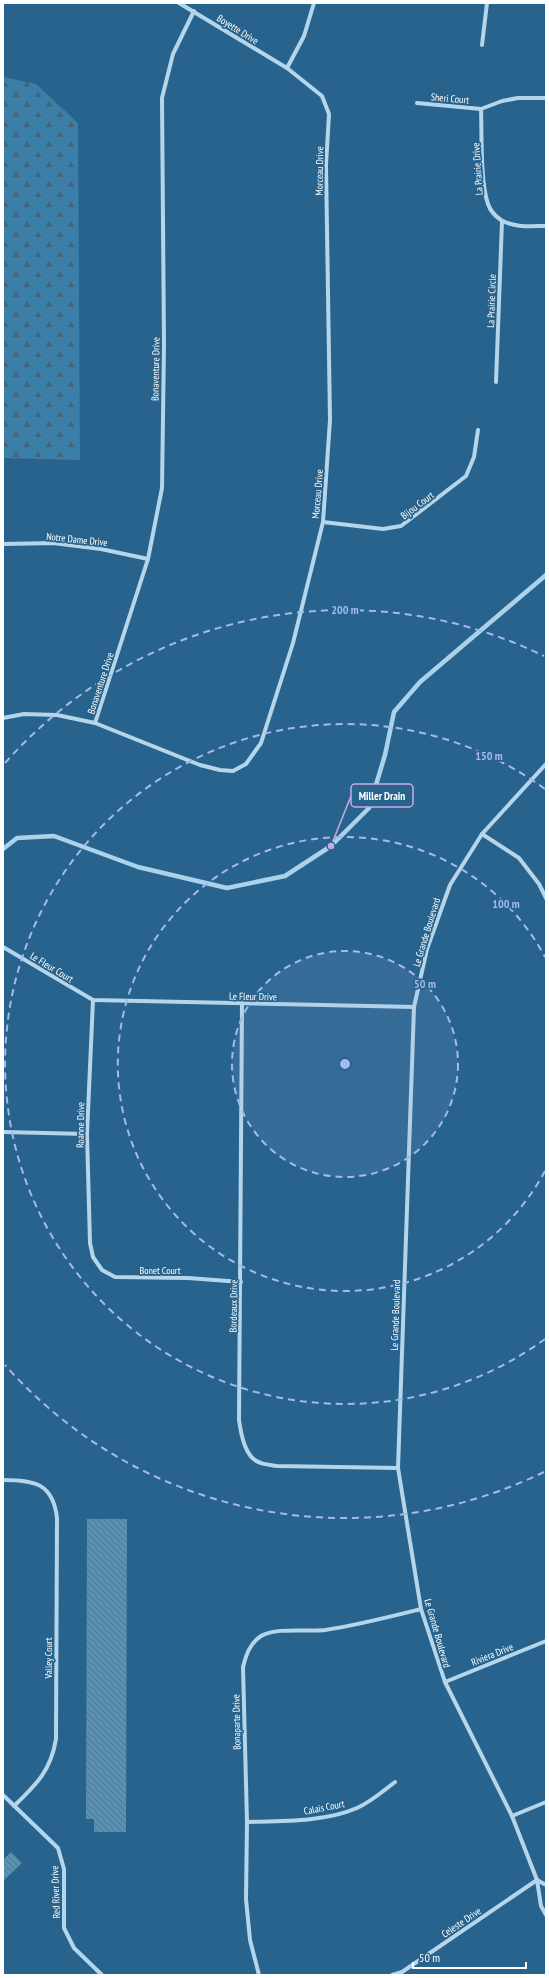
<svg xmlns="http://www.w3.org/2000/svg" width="549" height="1978" viewBox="0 0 549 1978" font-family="'PT Sans Narrow',sans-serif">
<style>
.forest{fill:url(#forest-firs)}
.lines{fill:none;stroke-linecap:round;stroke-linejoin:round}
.stream{stroke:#aad2eb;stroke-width:4.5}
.building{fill:url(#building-back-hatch)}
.minor{stroke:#b5d6ea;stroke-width:4}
.ring{fill:none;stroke:#a5b8ef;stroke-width:2;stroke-dasharray:7 5}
.labels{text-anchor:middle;stroke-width:3.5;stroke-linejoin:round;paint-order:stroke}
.street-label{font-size:10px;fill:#fff;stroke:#27638c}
.centre{fill:#a5b8ef;stroke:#27638c;stroke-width:2}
.ring-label{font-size:12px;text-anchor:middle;font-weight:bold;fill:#a5b8ef;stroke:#27638c;stroke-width:3.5;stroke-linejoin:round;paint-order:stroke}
.leader{fill:none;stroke:#caabe5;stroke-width:1.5}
.callout-dot{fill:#caabe5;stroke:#27638c;stroke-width:1.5}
.callout{fill:#27638c;stroke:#caabe5;stroke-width:1.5}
.callout-label{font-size:11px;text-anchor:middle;font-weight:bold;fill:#fff}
</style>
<defs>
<pattern id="forest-firs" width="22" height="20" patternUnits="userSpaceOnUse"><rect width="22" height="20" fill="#3b7ea8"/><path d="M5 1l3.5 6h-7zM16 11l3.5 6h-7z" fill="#44657a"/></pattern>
<pattern id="building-back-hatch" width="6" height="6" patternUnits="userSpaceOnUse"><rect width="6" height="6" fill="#5791b6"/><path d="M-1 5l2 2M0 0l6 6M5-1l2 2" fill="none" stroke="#537991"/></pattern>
</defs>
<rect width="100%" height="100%" fill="#27638c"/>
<polygon class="forest" points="3,77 36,84 78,123 80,460 3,458"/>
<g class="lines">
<polyline class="stream" points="3,849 17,838 54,836 138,867 227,888 285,876 331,846 369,808 385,755 394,712 420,682 546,575"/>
</g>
<g class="building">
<polygon points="87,1519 127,1519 126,1832 94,1832 94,1819 86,1819"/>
<polygon points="11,1852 22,1863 3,1881 3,1860"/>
</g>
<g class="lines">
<g class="minor">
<polyline points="482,45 487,3"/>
<polyline points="287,68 304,36 314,3"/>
<polyline points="417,103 481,109 502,101 518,98 546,98"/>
<path d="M 481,109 C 482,134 480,181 488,204 C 490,210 495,216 501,220 C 515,228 531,226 546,226"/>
<polyline points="496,382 502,221"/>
<polyline points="323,522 383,529 401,526 466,476 474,457 478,430"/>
<polyline points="3,544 53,543 101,549 148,559"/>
<polyline points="3,718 24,714 57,715 95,723 200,765 220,770 233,771 246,764 261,743 293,643 323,522 330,420 326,165 329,114 322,96 287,68 179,3"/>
<polyline points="95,723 148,559 162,488 164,345 162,98 173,54 194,11"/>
<polyline points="546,764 482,834 450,885 427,949 414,1007 398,1468 421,1609 445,1682 512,1816 537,1880 541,1906 546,1915"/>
<polyline points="482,834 519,858 539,884 546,898"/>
<polyline points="3,947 93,1000 414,1007"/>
<polyline points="93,1000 87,1134 90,1243 93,1257 102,1270 115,1277 188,1278 241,1282"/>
<path d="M 242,1004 L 239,1420 C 241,1434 245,1459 261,1463 C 266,1465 272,1465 277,1466 L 398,1468"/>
<polyline points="3,1132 87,1134"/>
<path d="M 3,1480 C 34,1480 53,1483 57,1518 L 56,1739 C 51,1770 37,1784 14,1806"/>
<polyline points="445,1682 546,1641"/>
<polyline points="3,1795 58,1848 64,1869 64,1928 74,1948 102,1975"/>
<polyline points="512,1816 546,1802"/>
<path d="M 247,1822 C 281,1821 325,1822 357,1808 C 371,1802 383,1791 395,1782"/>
<polyline points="537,1880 546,1885"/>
<path d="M 259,1975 L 250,1940 L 246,1899 L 247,1822 L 243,1667 C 246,1655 250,1643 261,1636 C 276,1627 308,1632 325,1630 C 358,1625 389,1617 421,1609"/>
<polyline points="392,1975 402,1972 537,1880"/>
</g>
</g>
<circle cx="345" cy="1064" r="113" fill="#a5b8ef" fill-opacity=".12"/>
<g class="ring">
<circle cx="345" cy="1064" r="113"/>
<path d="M545 1171A227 227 0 1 1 545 957"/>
<path d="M545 1339A340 340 0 1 1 545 789"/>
<path d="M544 1472A454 454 0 0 1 5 1365M5 763A454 454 0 0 1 544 656"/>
</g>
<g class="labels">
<g class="street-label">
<text transform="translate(238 29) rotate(32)" y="4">Boyette Drive</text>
<text transform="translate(450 98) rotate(5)" y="4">Sheri Court</text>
<text transform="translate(477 169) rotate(-94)" y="4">La Prairie Drive</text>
<text transform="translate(319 171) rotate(-89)" y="4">Morceau Drive</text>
<text transform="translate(491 301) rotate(-88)" y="4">La Prairie Circle</text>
<text transform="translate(155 369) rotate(-89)" y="4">Bonaventure Drive</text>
<text transform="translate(317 494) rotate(-85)" y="4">Morceau Drive</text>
<text transform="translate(417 505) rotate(-37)" y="4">Bijou Court</text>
<text transform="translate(77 539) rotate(6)" y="4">Notre Dame Drive</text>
<text transform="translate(100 683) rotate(-72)" y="4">Bonaventure Drive</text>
<text transform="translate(426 932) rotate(-73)" y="4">Le Grande Boulevard</text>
<text transform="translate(52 967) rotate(31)" y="4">Le Fleur Court</text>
<text transform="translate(253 996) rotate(1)" y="4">Le Fleur Drive</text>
<text transform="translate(80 1125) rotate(-89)" y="4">Roanne Drive</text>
<text x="160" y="1274">Bonet Court</text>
<text transform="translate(233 1306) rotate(-89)" y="4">Bordeaux Drive</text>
<text transform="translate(395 1315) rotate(-88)" y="4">Le Grande Boulevard</text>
<text transform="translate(438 1633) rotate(74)" y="4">Le Grande Boulevard</text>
<text transform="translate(492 1654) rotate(-22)" y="4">Riviera Drive</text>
<text transform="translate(48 1658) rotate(-90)" y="4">Valley Court</text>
<text transform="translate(236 1722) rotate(-91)" y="4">Bonaparte Drive</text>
<text transform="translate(324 1807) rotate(-11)" y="4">Calais Court</text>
<text transform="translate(55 1892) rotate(-92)" y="4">Red River Drive</text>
<text transform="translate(461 1922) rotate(-34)" y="4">Celeste Drive</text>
</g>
</g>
<circle cx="345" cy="1064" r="6" class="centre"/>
<g class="ring-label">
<text x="345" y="614">200 m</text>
<text x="489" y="760">150 m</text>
<text x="506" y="908">100 m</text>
<text x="425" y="988">50 m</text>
</g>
<path class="leader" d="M331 846L351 796"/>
<circle class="callout-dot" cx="331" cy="846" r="4"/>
<rect class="callout" x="351" y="784" width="62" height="23" rx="4"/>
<g class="callout-label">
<text x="382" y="800">Miller Drain</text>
</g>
<rect width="549" height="1978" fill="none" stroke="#ffffff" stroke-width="8"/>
<path d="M413 1962v6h113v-6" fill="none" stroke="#ffffff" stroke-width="2"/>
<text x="419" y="1962" font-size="12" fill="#ffffff" stroke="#27638c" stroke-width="3" paint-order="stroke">50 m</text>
</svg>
